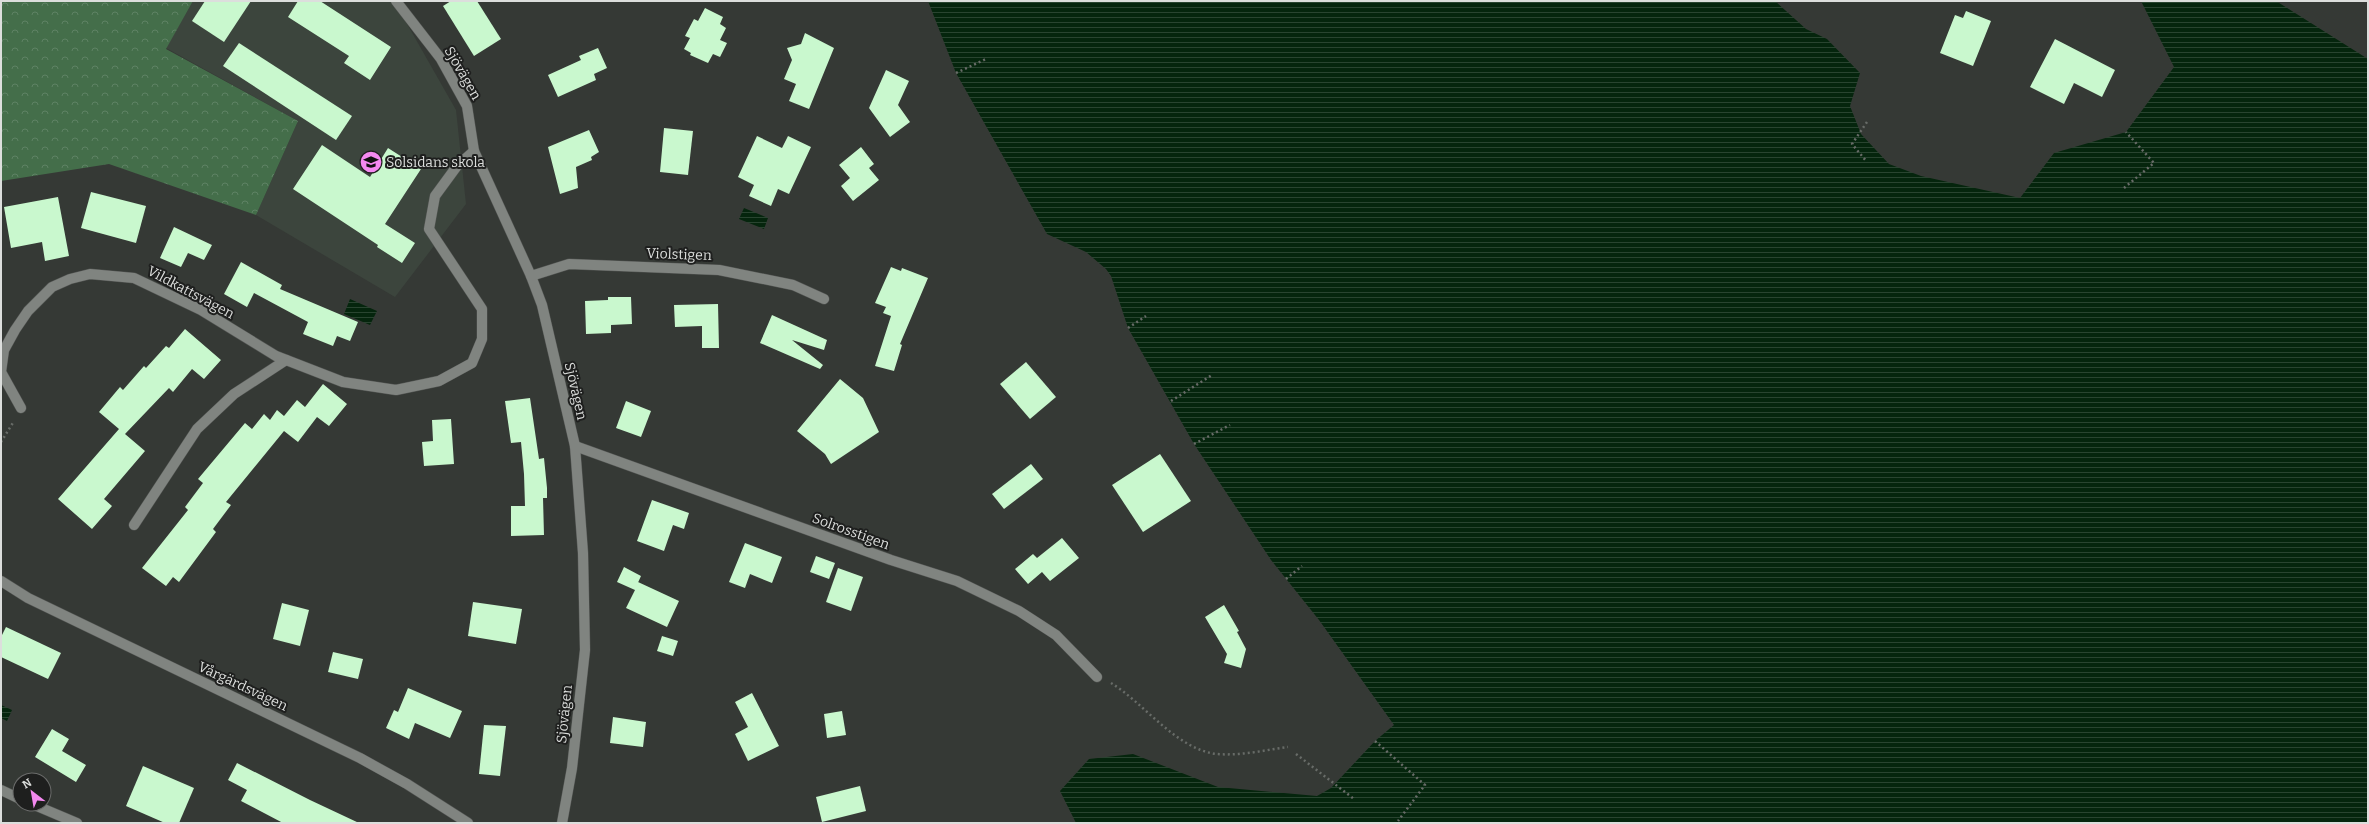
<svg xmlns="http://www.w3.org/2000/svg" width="2369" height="824" viewBox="0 0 2369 824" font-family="Bitter,serif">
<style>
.built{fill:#3c453d}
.forest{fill:url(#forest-crowns)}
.water{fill:url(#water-rules)}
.building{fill:#c9f8ce}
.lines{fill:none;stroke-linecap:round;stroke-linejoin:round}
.minor-casing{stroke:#525552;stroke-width:11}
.path{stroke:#686c68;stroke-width:2.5;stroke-dasharray:2 3;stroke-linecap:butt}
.minor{stroke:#808480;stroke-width:10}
.labels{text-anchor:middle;stroke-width:4;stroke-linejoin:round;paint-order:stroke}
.street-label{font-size:14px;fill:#dcdedc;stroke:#1e1f1e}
.poi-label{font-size:14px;fill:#dcdedc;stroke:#1e1f1e;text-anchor:start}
</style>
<defs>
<pattern id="forest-crowns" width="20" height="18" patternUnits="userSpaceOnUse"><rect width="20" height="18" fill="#446e4a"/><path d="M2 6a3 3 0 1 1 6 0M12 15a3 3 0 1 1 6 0" fill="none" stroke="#5e8264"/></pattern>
<pattern id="water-rules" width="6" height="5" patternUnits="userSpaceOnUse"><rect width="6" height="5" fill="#05250d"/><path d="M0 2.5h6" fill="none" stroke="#294430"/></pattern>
</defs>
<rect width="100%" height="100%" fill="#353935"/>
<polygon class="built" points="193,1 394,1 456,110 466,204 395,297 256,215 298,121 166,48"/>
<polygon class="forest" points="1,1 193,1 166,49 298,121 256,215 109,164 1,181"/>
<g class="water">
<polygon points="928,1 1775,1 1806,29 1827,39 1860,73 1850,106 1861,134 1889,164 1921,176 2020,198 2054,153 2126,132 2174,67 2141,1 2276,1 2368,59 2368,823 1076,823 1060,791 1089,759 1133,754 1218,787 1317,796 1331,788 1375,741 1394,725 1319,620 1271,560 1194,444 1128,328 1111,276 1106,269 1086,252 1047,234 956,73"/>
<polygon points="744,208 768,218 764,229 739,219"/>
<polygon points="350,299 377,311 370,325 344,314"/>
<polygon points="1,705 12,710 7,721 1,718"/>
</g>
<g class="building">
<polygon points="205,1 251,1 224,42 192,21"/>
<polygon points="298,1 320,1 391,47 370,80 344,63 349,56 288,17"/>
<polygon points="451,1 477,1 501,39 474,56 443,6"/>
<polygon points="705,8 723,17 720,24 726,28 720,40 727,43 720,57 713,54 708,63 690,55 691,53 684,49 690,38 685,36 694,19 698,21"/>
<polygon points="1966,11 1991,21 1973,66 1940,53 1955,15 1963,18"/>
<polygon points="805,33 834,48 809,109 789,101 796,84 784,79 792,60 787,48 801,44"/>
<polygon points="2055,39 2115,70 2102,97 2074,83 2064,104 2030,87"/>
<polygon points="239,43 352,116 336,140 223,66"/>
<polygon points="598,48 607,68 594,74 596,80 558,97 548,75 581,60 579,56"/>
<polygon points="886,70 909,81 898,105 910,122 890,137 869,108"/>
<polygon points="664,128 693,131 688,175 660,172"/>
<polygon points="589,130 599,152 591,157 592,160 576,167 578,188 560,194 548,147"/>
<polygon points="757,136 782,148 788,136 811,147 789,194 778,189 771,206 749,196 754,185 738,177"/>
<polygon points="322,145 370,177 388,148 421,169 385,224 415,243 402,263 377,247 378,245 293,189"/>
<polygon points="861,147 874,164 869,168 879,180 853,201 841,186 850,178 839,165"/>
<polygon points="91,192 146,206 136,243 81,228"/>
<polygon points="58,197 69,256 45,261 42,242 11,248 4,207"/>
<polygon points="174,227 212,245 204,260 188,253 181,267 160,258"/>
<polygon points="241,262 282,285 280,289 358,322 350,341 337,336 333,346 303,334 308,322 254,293 247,307 224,294"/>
<polygon points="891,267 901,271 902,268 928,278 900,344 902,345 894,371 875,366 891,316 883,313 886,307 875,303"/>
<polygon points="608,297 631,297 632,324 611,325 611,333 586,334 585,301 608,300"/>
<polygon points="718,304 719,348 702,348 702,326 675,327 674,305"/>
<polygon points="772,315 827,340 824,350 792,340 823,365 820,369 760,343"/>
<polygon points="185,329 221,360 204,379 192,369 173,392 169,388 125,434 145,451 104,499 112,506 92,529 58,499 119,429 99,412 120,387 123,390 144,366 146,368 166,346 169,348"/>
<polygon points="1026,362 1056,397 1030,419 1000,384"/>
<polygon points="840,379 863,398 879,432 831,464 825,454 797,431"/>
<polygon points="323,384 347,404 329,426 317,417 298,442 284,431 226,502 231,505 213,529 216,532 179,582 173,577 166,586 142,568 188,510 185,507 203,483 198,479 245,423 252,429 264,414 270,420 277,410 284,416 297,400 305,407"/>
<polygon points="530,398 539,459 544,458 547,488 547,498 543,498 544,535 511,536 511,506 525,506 524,474 521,442 511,443 505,401"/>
<polygon points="626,401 651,411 641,437 616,428"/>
<polygon points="451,419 454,464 424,466 422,442 433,441 432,420"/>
<polygon points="1160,454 1191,501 1143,532 1112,485"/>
<polygon points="1031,464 1043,479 1004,509 992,494"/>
<polygon points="652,500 689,513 684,529 673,525 664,551 637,541"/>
<polygon points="1062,538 1079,558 1050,581 1042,572 1028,584 1015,569 1033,554 1037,558"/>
<polygon points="745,543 782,557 772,583 750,574 745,588 729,582"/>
<polygon points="816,556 835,563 829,579 810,572"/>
<polygon points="624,567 641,576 636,587 638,582 679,601 667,627 626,608 635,590 617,582"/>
<polygon points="838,568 863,577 851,611 826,602"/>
<polygon points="473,602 522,609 516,644 468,636"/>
<polygon points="282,603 309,610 300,646 273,639"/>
<polygon points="1224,605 1239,631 1237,632 1246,649 1241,668 1224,663 1227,654 1205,617"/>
<polygon points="6,627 61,653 48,679 1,657 1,637"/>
<polygon points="662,636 678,641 673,656 657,651"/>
<polygon points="333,652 363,659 358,679 328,672"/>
<polygon points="408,688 462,711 450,738 415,723 409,739 386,728 394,710 398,712"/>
<polygon points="752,693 779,746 748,761 735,734 748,727 735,702"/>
<polygon points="842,711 846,735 827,738 824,714"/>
<polygon points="613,717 646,722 643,747 610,743"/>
<polygon points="484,725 506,726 500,776 479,774"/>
<polygon points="52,729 69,739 62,751 86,765 76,782 35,757"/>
<polygon points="237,763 310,800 359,823 283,823 241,801 247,790 228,780"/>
<polygon points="143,766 194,788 179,823 165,823 126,806"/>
<polygon points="860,786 866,811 822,822 816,797"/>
</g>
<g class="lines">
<g class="minor-casing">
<g id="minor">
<polyline points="396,1 441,59 467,106 474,151 531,276 542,305 575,446 583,553 585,650 572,768 562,823"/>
<polyline points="531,276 569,264 719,270 793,285 824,299"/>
<polyline points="21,408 1,372 4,350 15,330 28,311 52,287 70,279 90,274 134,278 201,310 276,356 343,382 396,390 439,381 472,363 482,339 482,309 429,229 435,196 457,166 474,151"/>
<polyline points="575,446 891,560 957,581 1019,611 1056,635 1097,677"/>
<polyline points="134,525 197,429 234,394 286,360"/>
<polyline points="1,581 28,598 360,758 407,784 468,823"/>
<polyline points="1,790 20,799"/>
<polyline points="32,804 77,823"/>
</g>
</g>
<g class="path">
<polyline points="956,73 986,59"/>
<polyline points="1867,122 1852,144 1867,162"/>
<polyline points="2124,188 2154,163 2126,132"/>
<polyline points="1128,328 1146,316"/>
<polyline points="1171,401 1212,375"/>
<polyline points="1,442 14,421"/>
<polyline points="1194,444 1230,425"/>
<polyline points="1286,579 1302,566"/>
<path d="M 1111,683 C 1144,703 1177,750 1217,754 C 1241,756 1265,750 1288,747"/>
<polyline points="1375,741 1425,785 1398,821"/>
<polyline points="1296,754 1354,799"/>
</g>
<use href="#minor" class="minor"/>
</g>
<defs>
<g id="school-disc" transform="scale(1.15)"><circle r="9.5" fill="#f489f0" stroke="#1e1f1e"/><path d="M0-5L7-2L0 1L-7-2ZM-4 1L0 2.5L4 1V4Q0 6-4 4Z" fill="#111"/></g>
</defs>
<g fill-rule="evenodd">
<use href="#school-disc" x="371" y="162"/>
</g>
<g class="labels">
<g class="street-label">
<text transform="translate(463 73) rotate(60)" y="5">Sjövägen</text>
<text transform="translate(679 254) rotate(2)" y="5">Violstigen</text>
<text transform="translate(191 292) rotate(28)" y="5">Vildkattsvägen</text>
<text transform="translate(576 391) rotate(77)" y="5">Sjövägen</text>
<text transform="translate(851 531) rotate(20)" y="5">Solrosstigen</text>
<text transform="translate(243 686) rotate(25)" y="5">Vårgärdsvägen</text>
<text transform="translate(564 714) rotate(-84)" y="5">Sjövägen</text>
</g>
<g class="poi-label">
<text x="386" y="167">Solsidans skola</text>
</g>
</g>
<rect width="2369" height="824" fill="none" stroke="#dcdedc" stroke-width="4"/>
<g transform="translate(32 792) rotate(329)"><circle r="19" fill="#1e1f1e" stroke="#6a6b6a"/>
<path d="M0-3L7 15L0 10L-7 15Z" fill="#f489f0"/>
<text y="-6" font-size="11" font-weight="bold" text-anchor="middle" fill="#dcdedc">N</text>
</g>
</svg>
